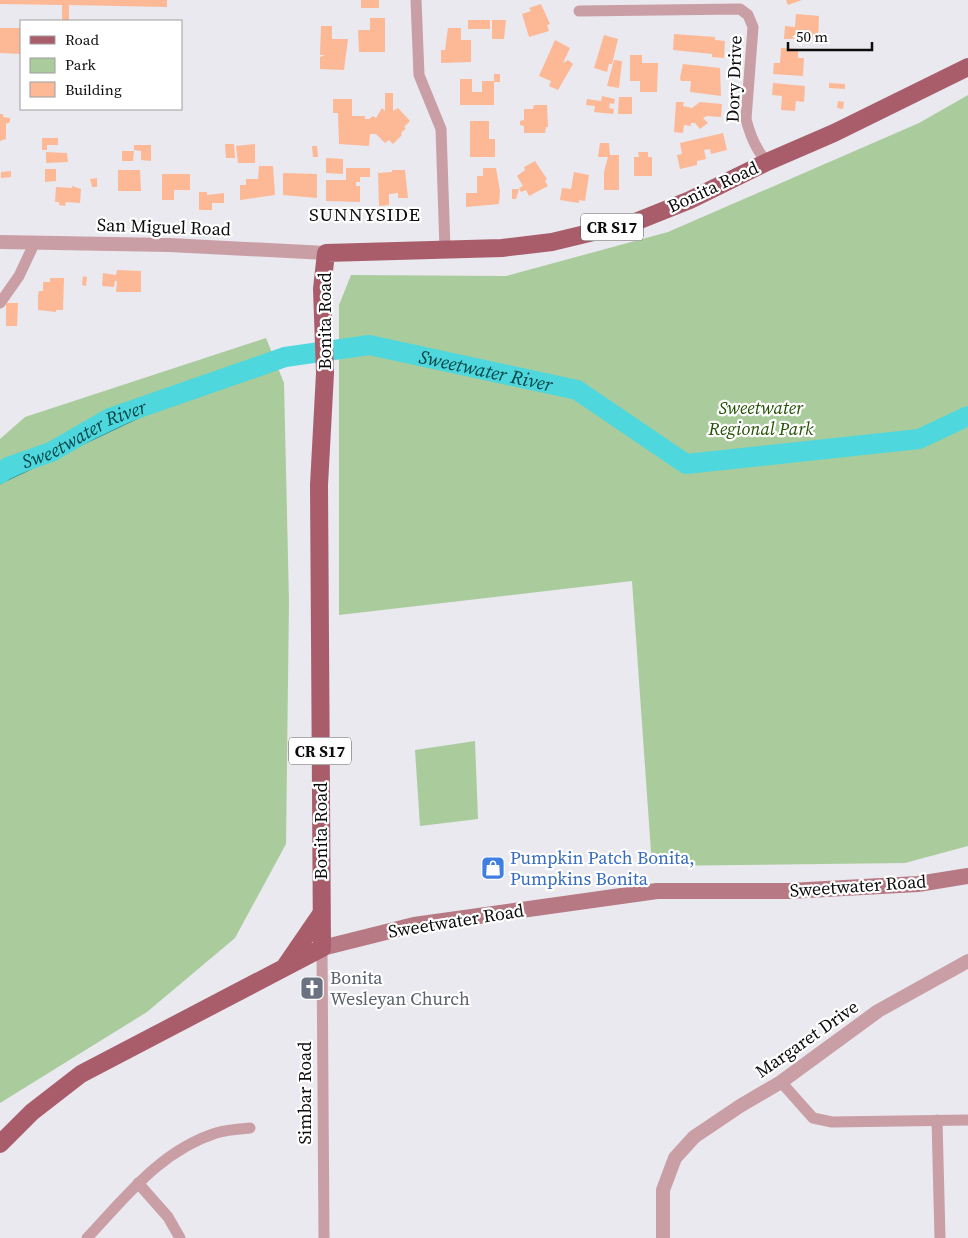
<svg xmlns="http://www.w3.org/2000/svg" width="968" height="1238" viewBox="0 0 968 1238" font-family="'Source Serif 4',serif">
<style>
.green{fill:#aacc9c}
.water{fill:#4ed7dd;stroke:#3a9a9f}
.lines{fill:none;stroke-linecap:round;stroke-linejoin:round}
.river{stroke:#4ed7dd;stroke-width:20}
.building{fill:#fdb896}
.minor{stroke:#ca9ea5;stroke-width:11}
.tertiary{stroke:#ca9ea5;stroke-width:14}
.secondary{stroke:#b77983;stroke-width:16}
.primary{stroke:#a95d6b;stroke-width:18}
.labels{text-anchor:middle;stroke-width:4.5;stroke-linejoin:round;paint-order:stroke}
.shield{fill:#fff;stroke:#555556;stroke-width:1}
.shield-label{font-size:16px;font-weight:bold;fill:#0c0c0d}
.street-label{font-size:18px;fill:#0c0c0d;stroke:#fff}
.park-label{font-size:18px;font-style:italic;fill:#225100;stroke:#fff}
.shop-label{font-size:18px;fill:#366cbe;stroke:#fff;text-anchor:start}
.worship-label{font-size:18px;fill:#5b616d;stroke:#fff;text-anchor:start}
.neighbourhood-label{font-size:19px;letter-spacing:1px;fill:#0c0c0d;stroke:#fff}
.water-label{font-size:19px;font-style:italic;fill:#034446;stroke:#fff}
</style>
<rect width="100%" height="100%" fill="#e9e9ef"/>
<g class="green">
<polygon points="968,95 968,846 905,863 652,866 632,581 339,615 339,305 351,275 506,276 668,232 919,123"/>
<polygon points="266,338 284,383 289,601 286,844 235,938 147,1012 0,1103 0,439 25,417"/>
<polygon points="475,741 478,819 420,826 415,750"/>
</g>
<polygon class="water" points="265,367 267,373 143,416 0,484 0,480 148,409"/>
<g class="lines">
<path class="river" id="s1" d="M 0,474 L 8,467 L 51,452 L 110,418 L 285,357 L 369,345 L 577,390 L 686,464 L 919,439 L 968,416"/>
</g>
<g class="building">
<polygon points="0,0 167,0 167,7 69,5 69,21 62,21 62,5 0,4"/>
<rect x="361" y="0" width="18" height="8"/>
<polygon points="786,0 802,0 788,5"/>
<polygon points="541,4 550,24 547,25 549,31 529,37 522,14 531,11 529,8"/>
<polygon points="796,14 819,16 818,38 784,39 785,26 795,27"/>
<polygon points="370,18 385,18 385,52 359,52 358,30 370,30"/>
<rect x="468" y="20" width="22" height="9"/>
<polygon points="492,20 506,20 504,39 492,39"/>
<polygon points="321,26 332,26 332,39 348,39 344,70 320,69 320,57 325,55 320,55"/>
<polygon points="0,28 21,28 21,54 0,53"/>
<polygon points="448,28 461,28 461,40 471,40 471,62 441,63 441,50 445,50"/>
<polygon points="674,34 715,37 715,40 725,41 724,58 712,57 712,54 673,50"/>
<polygon points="604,35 618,39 612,64 609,64 607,72 594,68"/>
<polygon points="555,40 570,48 563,63 568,60 573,64 558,90 549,86 551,81 539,76"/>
<polygon points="781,48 798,49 798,58 804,58 803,76 773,74 774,63 780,63"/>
<polygon points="630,55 642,55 642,63 658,63 657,92 640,92 640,81 630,81"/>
<polygon points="614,60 622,61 619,88 607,86"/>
<polygon points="683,64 720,68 721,96 690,92 691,81 681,81 680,78"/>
<rect x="494" y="74" width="6" height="8"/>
<polygon points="460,79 472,79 472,92 482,92 482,81 494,81 494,105 460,105"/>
<polygon points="773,83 805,86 804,102 796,101 795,111 781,110 782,96 772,95"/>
<polygon points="829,83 845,84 845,89 829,88"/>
<polygon points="385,93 393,93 393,111 398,108 410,121 404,127 406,128 401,133 402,135 393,144 389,140 385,143 376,134 370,134 369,146 339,144 338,113 333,113 333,99 352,99 352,116 365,116 365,119 369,119 373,116 376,118 382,108 385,111"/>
<polygon points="602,96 615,99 614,104 610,103 609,108 614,109 613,114 594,112 595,106 586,105 587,99 601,101"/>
<polygon points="619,97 632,97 632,114 618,114"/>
<polygon points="838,101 844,102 843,109 837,108"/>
<polygon points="676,102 684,102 683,106 692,108 700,102 722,104 721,117 707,116 703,118 708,123 700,129 695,123 691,123 691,126 684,125 683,133 674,132"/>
<polygon points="534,105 547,105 548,127 546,127 545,133 524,133 524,126 520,125 520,121 524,120 524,109 533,109"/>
<polygon points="0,114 3,114 3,117 10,118 10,122 6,124 6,139 0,141"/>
<polygon points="470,121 489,121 489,139 495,139 495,157 470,157"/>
<polygon points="723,133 727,150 711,154 710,149 704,150 706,159 697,161 697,165 680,169 677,155 682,154 680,143"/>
<polygon points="42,138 58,138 58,145 47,145 47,150 42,150"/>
<polygon points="600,143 609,143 610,155 619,155 619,190 604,190 604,172 608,157 598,157"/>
<polygon points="225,144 234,144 235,158 226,158"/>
<polygon points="255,144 255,163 238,163 236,146"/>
<polygon points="134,145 151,145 151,161 141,160 141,151 134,150"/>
<polygon points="312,146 317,146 318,157 313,157"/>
<polygon points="122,151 134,151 133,161 122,161"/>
<polygon points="46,152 67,153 68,162 46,163"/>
<polygon points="638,152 648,152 648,157 652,157 652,176 634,176 634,157 639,157"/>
<polygon points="326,158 343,159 343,174 326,173"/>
<polygon points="535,161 547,179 545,181 548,186 529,196 526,190 521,192 519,188 523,186 517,176 525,170 524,167"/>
<polygon points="259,166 273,166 275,195 240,200 240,185 246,185 246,179 258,179"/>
<polygon points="346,168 370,168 370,177 360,177 360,182 356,182 356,186 360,186 360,202 326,201 326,180 346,180"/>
<polygon points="483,168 496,168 500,191 499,204 466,207 466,193 477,193 477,176 483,176"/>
<polygon points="45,169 56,169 56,181 45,182"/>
<polygon points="118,170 140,170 141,191 118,191"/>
<polygon points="392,170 405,170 408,198 398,198 398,193 389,194 389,205 379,206 378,173 392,172"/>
<polygon points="11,171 11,177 1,178 1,172"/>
<polygon points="574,172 589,175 585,201 579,200 579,203 560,200 562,188 571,189"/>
<polygon points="283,173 317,174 317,198 283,195"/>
<polygon points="162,174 190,174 190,190 174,190 174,200 162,200"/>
<polygon points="97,178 97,187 92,187 90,179"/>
<polygon points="72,186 81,189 80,203 66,202 65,206 59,205 59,202 55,202 56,187 72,188"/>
<polygon points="512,189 519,189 516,199 512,199"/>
<polygon points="199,192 207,192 207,195 224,193 224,203 212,203 212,210 199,210"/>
<polygon points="117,270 141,271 141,292 116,292 117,281 115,281 114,287 102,286 103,273 116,275"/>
<polygon points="83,276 87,277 86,286 82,285"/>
<polygon points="50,278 64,278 63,310 56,310 56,312 38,310 38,295 39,291 43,291 43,282 50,282"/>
<polygon points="6,303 18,303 17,326 6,326"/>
</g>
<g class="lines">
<g class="minor">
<polyline points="416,0 419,75 441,129 445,249"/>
<path d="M 579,11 L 740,9 L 748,15 L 753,27 L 746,119 C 750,135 756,150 767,162"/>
<polyline points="0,303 19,276 35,242"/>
<polyline points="322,948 324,1238"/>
<polyline points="781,1082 813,1118 832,1122 968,1120"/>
<polyline points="937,1120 940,1238"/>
<polyline points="138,1183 168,1217 180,1238"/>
<path d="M 87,1238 C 126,1197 160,1151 216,1133 C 226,1130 239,1129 250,1128"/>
</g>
<g class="tertiary">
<polyline points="0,242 169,245 326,253"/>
<polyline points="663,1238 663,1190 675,1158 694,1137 740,1106 781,1082 878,1011 968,961"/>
</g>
<polyline class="secondary" points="322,948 414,925 657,891 789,891 918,884 968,876"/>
<g class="primary">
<polyline points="286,965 321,914"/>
<polyline points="0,1144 32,1112 81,1074 322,948 319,485 325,373 322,289 326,253 502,248 552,242 635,222 690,200 767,162 834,133 968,67"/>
</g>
</g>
<defs>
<g id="shop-square" transform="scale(1.25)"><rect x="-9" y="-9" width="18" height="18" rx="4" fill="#3f7fe0" stroke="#fff"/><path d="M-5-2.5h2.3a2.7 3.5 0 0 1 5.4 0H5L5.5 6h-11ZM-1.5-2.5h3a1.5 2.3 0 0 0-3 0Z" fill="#fff"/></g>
<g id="church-square" transform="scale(1.25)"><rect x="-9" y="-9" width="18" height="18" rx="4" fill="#6b7280" stroke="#fff"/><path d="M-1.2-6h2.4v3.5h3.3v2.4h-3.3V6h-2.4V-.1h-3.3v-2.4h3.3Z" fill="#fff"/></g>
</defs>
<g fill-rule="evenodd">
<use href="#shop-square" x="493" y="868"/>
<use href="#church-square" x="312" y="988"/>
</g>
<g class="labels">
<g class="shield">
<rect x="581" y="213.5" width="62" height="27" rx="4"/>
<rect x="289" y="737.5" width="62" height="27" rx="4"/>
</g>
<g class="shield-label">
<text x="612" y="233">CR S17</text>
<text x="320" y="757">CR S17</text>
</g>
<g class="street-label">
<text transform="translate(734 79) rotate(-88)" y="6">Dory Drive</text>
<text transform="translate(713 187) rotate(-25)" y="6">Bonita Road</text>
<text transform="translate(164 227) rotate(2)" y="6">San Miguel Road</text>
<text transform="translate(325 321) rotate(-90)" y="6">Bonita Road</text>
<text transform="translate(321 831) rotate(-90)" y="6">Bonita Road</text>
<text transform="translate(858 886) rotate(-4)" y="6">Sweetwater Road</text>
<text transform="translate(456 921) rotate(-9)" y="6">Sweetwater Road</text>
<text transform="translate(807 1039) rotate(-35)" y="6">Margaret Drive</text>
<text transform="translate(305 1093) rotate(-90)" y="6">Simbar Road</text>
</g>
<g class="park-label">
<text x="761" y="414">Sweetwater<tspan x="761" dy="21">Regional Park</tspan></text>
</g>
<g class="shop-label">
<text x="510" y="864">Pumpkin Patch Bonita,<tspan x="510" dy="21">Pumpkins Bonita</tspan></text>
</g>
<g class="worship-label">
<text x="330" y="984">Bonita<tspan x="330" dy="21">Wesleyan Church</tspan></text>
</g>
<g class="neighbourhood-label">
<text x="365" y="221">SUNNYSIDE</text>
</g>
<g class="water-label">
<text dy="7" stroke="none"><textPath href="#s1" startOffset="514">Sweetwater River</textPath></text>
<text dy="7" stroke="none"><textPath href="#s1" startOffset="94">Sweetwater River</textPath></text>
</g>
</g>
<rect x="20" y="20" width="162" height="90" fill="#ffffff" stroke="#9e9e9e"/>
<rect x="30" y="36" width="25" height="8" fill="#a95d6b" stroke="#9e9e9e"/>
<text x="65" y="45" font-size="15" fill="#0c0c0d">Road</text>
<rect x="30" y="58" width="25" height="15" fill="#aacc9c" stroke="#9e9e9e"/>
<text x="65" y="70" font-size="15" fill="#0c0c0d">Park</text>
<rect x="30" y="82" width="25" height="15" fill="#fdb896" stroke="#9e9e9e"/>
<text x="65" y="95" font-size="15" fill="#0c0c0d">Building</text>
<path d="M788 42v8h84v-8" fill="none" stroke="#0c0c0d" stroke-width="2.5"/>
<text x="796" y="42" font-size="15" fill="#0c0c0d" stroke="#ffffff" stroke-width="4" paint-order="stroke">50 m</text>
</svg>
